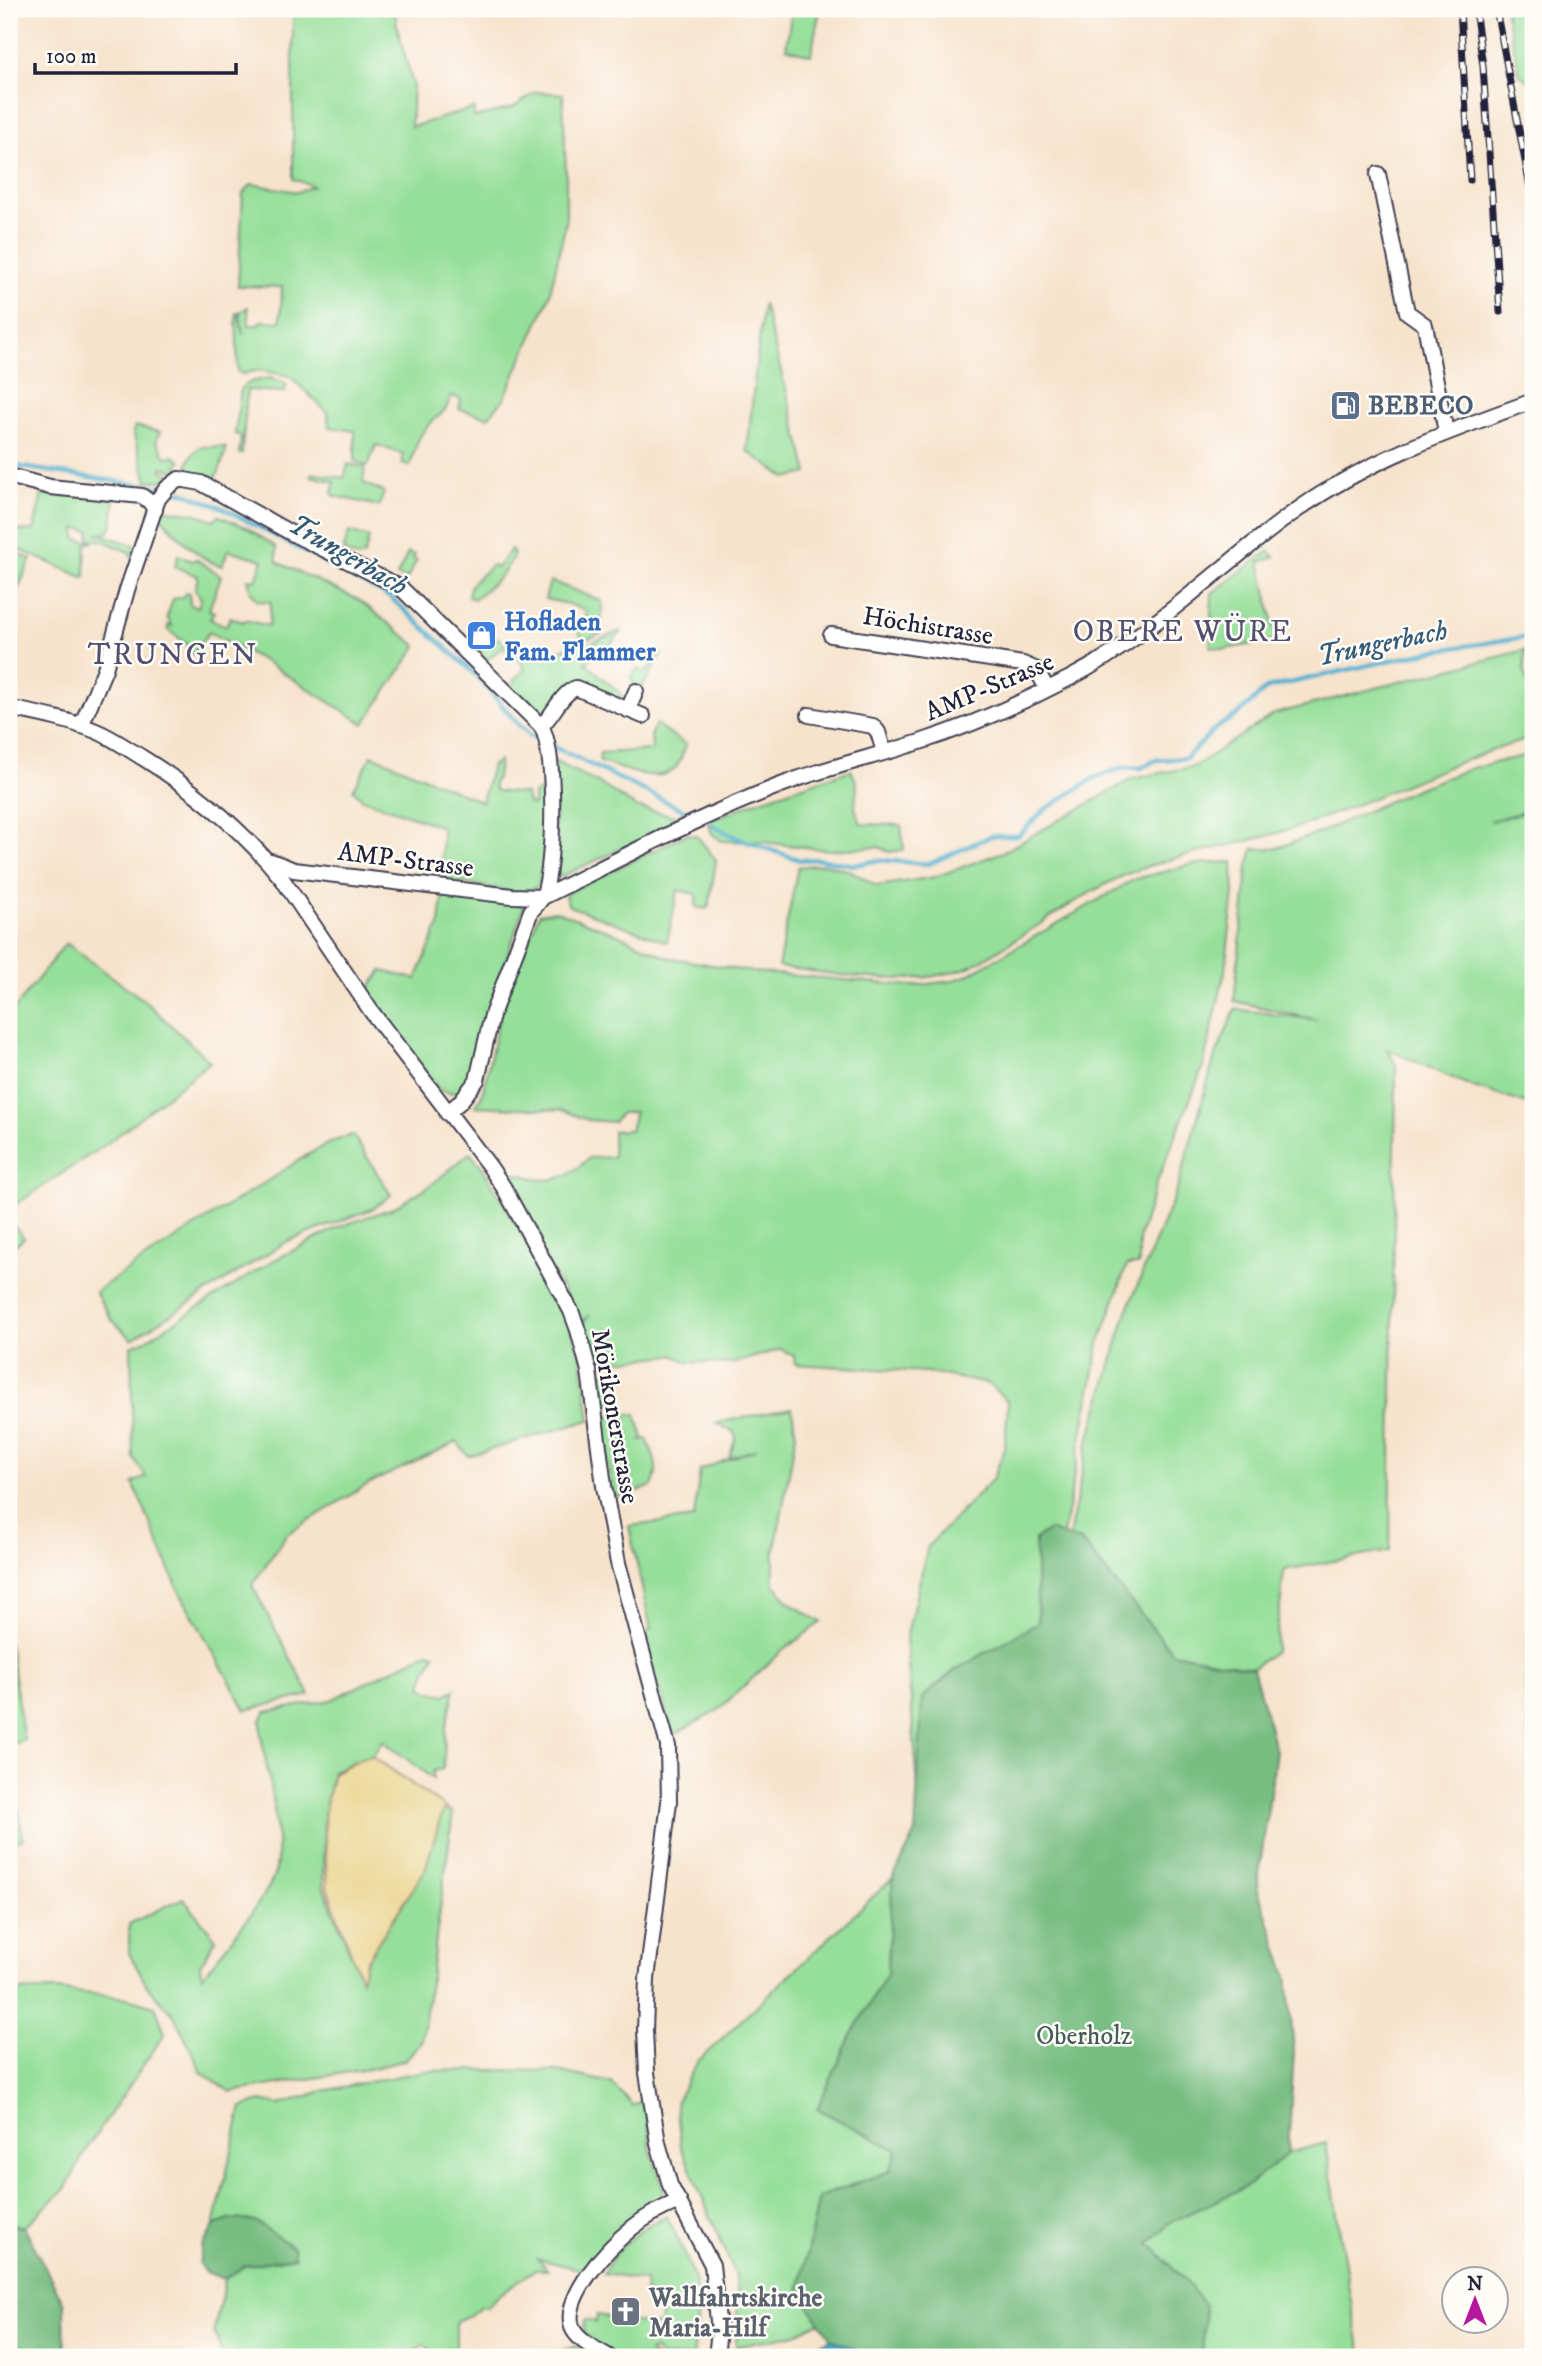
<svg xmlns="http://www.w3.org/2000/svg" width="1542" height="2366" font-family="'IM FELL DW Pica',serif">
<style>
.green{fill:#95df9a;stroke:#5c806a;stroke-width:2}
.forest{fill:#78be82;stroke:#4d705e;stroke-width:2}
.sand{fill:#eeda9e;stroke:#887e6c;stroke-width:2}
.water{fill:#52b0d0;stroke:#3a6986;stroke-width:2}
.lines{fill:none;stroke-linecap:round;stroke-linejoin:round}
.stream{stroke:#52b0d0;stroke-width:4.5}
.minor-casing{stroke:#423f51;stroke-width:18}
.minor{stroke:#fff;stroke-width:14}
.rail-casing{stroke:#22223b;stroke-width:7}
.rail{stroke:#fdfcf7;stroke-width:4.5;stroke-dasharray:13;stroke-linecap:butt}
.labels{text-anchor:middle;stroke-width:5;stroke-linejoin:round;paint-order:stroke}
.service-label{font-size:26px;font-weight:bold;fill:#4e5e75;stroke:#fdfcf7;text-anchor:start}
.shop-label{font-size:26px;font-weight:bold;fill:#366cbe;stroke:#fdfcf7;text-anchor:start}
.street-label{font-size:26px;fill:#22223b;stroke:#fdfcf7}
.park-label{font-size:26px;fill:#445b58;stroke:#fdfcf7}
.worship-label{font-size:26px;font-weight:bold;fill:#5b616d;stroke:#fdfcf7;text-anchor:start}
.water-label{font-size:28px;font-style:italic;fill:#355b77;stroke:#fdfcf7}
.quarter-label{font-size:30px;letter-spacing:2px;fill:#534f70;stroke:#fdfcf7}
</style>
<rect width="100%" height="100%" fill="#fdfcf7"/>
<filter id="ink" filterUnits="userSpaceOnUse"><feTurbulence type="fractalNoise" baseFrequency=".0143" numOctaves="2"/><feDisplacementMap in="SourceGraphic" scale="14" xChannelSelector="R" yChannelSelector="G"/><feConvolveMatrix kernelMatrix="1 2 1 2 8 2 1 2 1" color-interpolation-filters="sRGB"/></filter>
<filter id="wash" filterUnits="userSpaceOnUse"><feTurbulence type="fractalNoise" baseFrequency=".00686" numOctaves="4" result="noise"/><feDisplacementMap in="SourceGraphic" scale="28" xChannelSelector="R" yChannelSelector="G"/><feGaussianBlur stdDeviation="1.57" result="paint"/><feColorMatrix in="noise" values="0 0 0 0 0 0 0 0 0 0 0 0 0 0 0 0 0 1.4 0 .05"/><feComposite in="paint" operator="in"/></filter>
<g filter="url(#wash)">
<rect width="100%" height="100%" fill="#f7e3cc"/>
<!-- green -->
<g class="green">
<path d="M 293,9 L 395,9 L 397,26 L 413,85 L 411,127 L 474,108 L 474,118 L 514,107 L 536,92 L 563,94 L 566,176 L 566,222 L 549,298 L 504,399 L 488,417 L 459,409 L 461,399 L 451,396 C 447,414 437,415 426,428 C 417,438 414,453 410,466 L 402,464 L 403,454 L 376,445 L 368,466 L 355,461 L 355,431 L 329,427 L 328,413 L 290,376 L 258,370 L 243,374 L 238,372 L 236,313 L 238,312 L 243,335 L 240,312 L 248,307 L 249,325 L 259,325 L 260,321 L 280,322 L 282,287 L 238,286 L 243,193 L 252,184 L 298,192 L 313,186 L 293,179 Z"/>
<path d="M 792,9 L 820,9 L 811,55 L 786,48 Z"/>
<path d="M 1505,9 L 1533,9 L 1533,83 L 1520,75 Z"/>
<path d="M 763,303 L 808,473 L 786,478 L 747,451 Z"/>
<path d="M 269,378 L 286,383 L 285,392 L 247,390 L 242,454 L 239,454 L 241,436 L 235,434 L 241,388 L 251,382 Z"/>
<path d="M 135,426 L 160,432 L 156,440 L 166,457 L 173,456 L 181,461 L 178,463 L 178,467 L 181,468 L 179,473 L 163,467 L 161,470 L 172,476 L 163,481 L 147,481 L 133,432 Z"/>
<path d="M 200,447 L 225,447 L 226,450 L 219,472 L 212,480 L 189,475 C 185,463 191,455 200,447 Z"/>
<path d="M 348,464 L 365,467 L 363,483 L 384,492 L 379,506 L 334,496 L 332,492 L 335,482 L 311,476 L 312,473 L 344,478 Z"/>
<path d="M 42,494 L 115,499 L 112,525 L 108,533 L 97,533 L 137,546 L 133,556 L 130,556 L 130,552 C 114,548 105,537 89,540 L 90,531 L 76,528 L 76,539 L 94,542 L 86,544 L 85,578 L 9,545 L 9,531 L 34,530 Z"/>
<path d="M 162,509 L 196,514 L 214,520 L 219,516 L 246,527 L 276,547 L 277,562 L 359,600 L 417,646 L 364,724 L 266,662 L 209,632 L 193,654 L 187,650 L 188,645 L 168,630 L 168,625 L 172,626 L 167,617 L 173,599 L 182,597 L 187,592 L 189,593 L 190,605 L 198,607 L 201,598 L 195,590 L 198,576 L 175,567 L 178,555 L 192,561 L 196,559 L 221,576 L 209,610 L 214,612 L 210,619 L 226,626 L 230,617 L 243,622 L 245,620 L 269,626 L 271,602 L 258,601 L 251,592 L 248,579 L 256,580 L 263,560 L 228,550 L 222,566 C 201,562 175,533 161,517 Z"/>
<path d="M 349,532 L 369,538 L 364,556 L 358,558 L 343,551 Z"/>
<path d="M 511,549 L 514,554 C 507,573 490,586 474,599 L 468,597 C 470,577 480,579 492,565 L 497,568 Z"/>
<path d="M 9,550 L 31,559 L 9,609 Z"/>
<path d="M 1269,551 L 1275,557 L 1260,562 L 1277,640 L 1225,649 L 1210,647 L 1212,593 Z"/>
<path d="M 408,553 L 415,555 L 413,559 L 417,560 L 407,579 L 397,576 Z"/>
<path d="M 550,581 L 602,601 L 601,634 L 584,640 L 579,633 L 587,611 L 568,604 L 545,599 Z"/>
<path d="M 620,631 L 621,632 L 606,650 L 602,646 L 586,663 L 621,694 L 625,702 L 584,685 L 548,713 L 539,707 L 535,712 L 510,690 L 515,679 L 525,669 L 520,661 L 502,647 L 486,661 L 480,656 C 481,647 491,642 498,638 C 504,643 513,653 519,654 C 539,659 566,649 584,640 L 587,645 Z"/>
<path d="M 655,650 L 662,654 L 642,688 L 634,686 L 631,676 L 638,669 L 645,673 L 657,658 L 652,654 Z"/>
<path d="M 1525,650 L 1524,672 L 1533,694 L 1533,738 C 1454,759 1382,798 1306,824 C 1247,845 1184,851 1127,874 C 1085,892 1047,921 1008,944 C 992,954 975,966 957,971 C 900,988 835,973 778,967 L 798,867 L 824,864 L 851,871 L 877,886 L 935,877 L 1003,852 L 1132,779 L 1195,766 L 1274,714 Z"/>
<path d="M 656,724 L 686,745 C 683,752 681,760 677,766 C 663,787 619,768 599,761 L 600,753 L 652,750 L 651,733 Z"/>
<path d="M 1533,754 L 1533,809 L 1490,821 L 1533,811 L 1533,1106 L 1471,1086 L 1387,1049 L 1396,1065 L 1390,1551 L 1284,1570 L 1275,1651 L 1253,1668 L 1173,1654 L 1081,1541 L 1069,1537 L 1088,1443 L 1127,1311 L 1178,1187 L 1213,1063 L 1235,1009 L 1317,1020 L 1234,1001 L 1248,866 L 1253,849 L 1277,848 L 1321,832 L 1418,788 L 1475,767 Z"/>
<path d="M 372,755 L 482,802 L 492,765 L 499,761 L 497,779 L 494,780 L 494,788 L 497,791 L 526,794 L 528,804 L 534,805 L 534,793 L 542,791 L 547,834 L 539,885 L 525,894 L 463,883 L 442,885 L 442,827 L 362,799 L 353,790 Z"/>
<path d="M 554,761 L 602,785 L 636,807 L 679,817 L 647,837 L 560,877 L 556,874 L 555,867 Z"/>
<path d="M 851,770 L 857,783 L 855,808 L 861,824 L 901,825 L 904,850 L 889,852 L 879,847 L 829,850 L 762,842 L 722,841 L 712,834 L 708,821 L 755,802 Z"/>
<path d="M 687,834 L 697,836 L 716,860 L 709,906 L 706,909 L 696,907 L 696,894 L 678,890 L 667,942 L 569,906 L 565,897 L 569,892 Z"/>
<path d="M 1233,862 L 1234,893 L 1225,971 L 1203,1067 L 1155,1187 L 1139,1238 L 1139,1265 L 1127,1265 L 1099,1344 L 1063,1535 L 1049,1531 L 1035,1539 L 1038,1623 L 955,1670 L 923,1698 L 918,1788 L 906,1639 L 928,1546 L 993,1479 L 1005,1447 L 1008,1402 L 989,1384 L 926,1372 L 795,1364 L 794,1356 L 781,1349 L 731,1364 L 688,1362 L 673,1355 L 615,1361 L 593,1357 L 583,1322 L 590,1315 L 580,1322 L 503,1179 C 517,1168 530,1180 546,1180 C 562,1180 578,1169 589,1158 L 613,1157 L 613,1131 L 630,1130 L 635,1112 L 621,1113 L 613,1122 L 588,1120 L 562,1110 L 475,1106 L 482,1095 L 501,1009 L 539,914 L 556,911 L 620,935 L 666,957 L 753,972 L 913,986 L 951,981 L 966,976 L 1135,879 L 1194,864 Z"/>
<path d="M 443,893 L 498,897 L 524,906 L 480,1038 L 467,1090 L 451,1093 L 439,1090 L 366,993 L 382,971 L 416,979 L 440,923 Z"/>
<path d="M 66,943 L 145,1001 L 210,1062 L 109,1142 L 9,1209 L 9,1016 Z"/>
<path d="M 353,1135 L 391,1195 L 372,1209 L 286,1242 L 132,1339 L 111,1319 L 95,1292 C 148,1255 203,1221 258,1187 C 287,1169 319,1143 353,1135 Z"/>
<path d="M 470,1153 L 483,1168 L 541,1266 L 566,1315 L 581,1358 L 590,1420 L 468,1456 L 457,1442 L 370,1483 L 287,1534 L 252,1585 L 310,1695 L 246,1710 L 179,1591 L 133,1483 L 146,1477 L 133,1457 L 131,1346 L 146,1340 L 274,1260 L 339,1227 L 393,1208 L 431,1185 Z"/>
<path d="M 9,1220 L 24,1238 L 9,1250 Z"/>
<path d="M 600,1372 L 610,1372 L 617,1406 L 600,1404 L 597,1374 Z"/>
<path d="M 792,1408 L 796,1435 L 774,1555 L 774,1584 L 790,1603 L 821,1622 L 781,1652 L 717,1711 L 673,1735 L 642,1634 L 651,1630 L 629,1526 L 694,1518 L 700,1470 L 756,1449 L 729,1458 L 736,1437 L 733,1431 L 716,1423 Z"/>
<path d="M 619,1414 L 636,1414 L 643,1438 L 641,1440 L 647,1439 C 653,1457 661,1466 652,1486 L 623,1497 L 612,1495 L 602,1419 Z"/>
<path d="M 9,1643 L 24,1740 L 9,1745 Z"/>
<path d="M 428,1652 L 435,1654 L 426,1671 L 422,1687 L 432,1692 L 445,1695 L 455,1689 L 446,1727 L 443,1769 L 433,1771 L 433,1779 L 383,1741 L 372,1756 L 362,1758 L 333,1771 L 324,1813 L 323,1886 L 361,1979 L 366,1961 L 426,1867 L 443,1809 L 453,1813 L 422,2041 L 405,2060 L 374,2068 L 231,2092 L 202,2073 L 174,2015 L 147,1986 L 129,1953 L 129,1924 L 183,1898 L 216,1939 L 200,1966 L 203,1976 C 220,1953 272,1893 276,1869 C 282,1834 267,1771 261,1735 L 261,1720 L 266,1712 L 331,1700 Z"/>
<path d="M 10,1763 L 23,1839 L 9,1844 L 9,1764 Z"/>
<path d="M 893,1878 L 887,1974 L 850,2037 L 897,2150 L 890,2171 L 819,2197 L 799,2290 L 820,2322 L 796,2334 L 736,2347 L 738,2295 L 734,2272 L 681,2147 L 676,2101 L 698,2061 Z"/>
<path d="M 56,1990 L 127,1998 L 155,2006 L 165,2033 L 86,2150 L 66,2188 L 24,2227 L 9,2224 L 9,1991 Z"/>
<path d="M 488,2070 L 557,2071 L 611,2083 L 633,2106 L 645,2099 L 651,2152 L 664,2188 L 660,2202 L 595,2261 L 578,2269 L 538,2259 L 548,2270 L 534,2270 C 522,2279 493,2297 487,2307 L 481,2306 L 470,2315 L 456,2321 L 456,2353 L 453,2357 L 438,2357 L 424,2344 L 407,2357 L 369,2357 L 365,2353 L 360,2357 L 223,2357 L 214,2331 L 225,2279 L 244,2266 L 294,2257 L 231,2219 L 214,2226 L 242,2107 L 261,2101 L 279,2105 L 323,2091 L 425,2071 Z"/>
<path d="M 1326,2143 L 1349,2290 L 1362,2357 L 1202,2357 L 1205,2306 L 1149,2243 L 1169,2223 L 1247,2186 L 1288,2153 Z"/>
<path d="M 667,2216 C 676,2236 687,2256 693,2276 C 701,2303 697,2330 693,2357 L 661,2357 L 654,2349 L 649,2352 L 656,2357 L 615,2357 L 596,2345 L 583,2332 L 585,2320 L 592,2320 L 596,2323 L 597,2315 L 659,2326 L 662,2310 L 658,2309 L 660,2297 L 645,2294 L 646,2281 L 603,2274 C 615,2250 642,2225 667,2216 Z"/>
<path d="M 577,2346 L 596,2357 L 550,2357 L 556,2352 Z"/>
</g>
<!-- forest -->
<g class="forest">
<path d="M 1049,1530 L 1081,1541 L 1173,1653 L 1253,1668 L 1276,1751 L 1257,1888 L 1287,1976 L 1294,2051 L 1288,2153 L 1247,2186 L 1169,2223 L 1149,2243 L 1186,2281 L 1205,2306 L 1202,2357 L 857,2357 L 856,2350 L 831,2339 L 799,2291 L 819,2197 L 890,2171 L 897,2150 L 817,2109 L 850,2037 L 887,1974 L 893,1878 L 915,1834 L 922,1698 L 955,1670 L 1038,1623 L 1035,1539 Z"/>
<path d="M 1533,1570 L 1533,1775 L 1525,1685 Z"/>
<path d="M 231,2219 L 255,2221 L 294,2248 L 294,2257 L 244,2266 L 225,2279 L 205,2272 L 199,2265 L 202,2247 L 214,2226 Z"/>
<path d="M 9,2224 L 24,2227 L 64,2304 L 65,2357 L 9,2357 Z"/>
</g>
<!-- sand -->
<path class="sand" d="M 372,1756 L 453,1813 L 443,1810 L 425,1870 L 366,1961 L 361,1980 L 327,1887 L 324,1813 L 333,1773 L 362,1758 Z"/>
<!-- water -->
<path class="water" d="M 831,2339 L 857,2350 L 857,2357 L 776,2357 L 798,2353 Z"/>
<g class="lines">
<!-- stream -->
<g class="stream">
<path d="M 9,465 L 161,488"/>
<path d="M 170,490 L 185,493 L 223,508 L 390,597 L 476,675 L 517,723 L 531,736 L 542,741"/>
<path d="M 550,745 L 694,815"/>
<path d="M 712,825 L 739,839 L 800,860 L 818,859 L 855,865 L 879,860 L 929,864 L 991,836 L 1018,836 L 1043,811 L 1094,778 L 1124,767 L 1141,768 L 1156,760 L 1186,758 L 1216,728 L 1240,713 L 1267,688 L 1432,651 L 1533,636"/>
</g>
</g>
</g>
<g filter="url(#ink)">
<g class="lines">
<defs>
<g id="minor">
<path d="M 1378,174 L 1407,312 L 1425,325 L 1446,432"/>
<path d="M 9,476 L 50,487 L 142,496 L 150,502 L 155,510"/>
<path d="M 831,635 L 1023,664 L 1037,670 L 1047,689"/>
<path d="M 9,708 C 38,714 69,720 96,731 C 113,738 128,749 143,758 C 196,791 244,831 283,880 L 371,1011 L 490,1167 L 504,1188 L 571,1311 L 578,1330 L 589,1371 L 604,1486 L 618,1563 L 668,1746 L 669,1802 L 647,1979 L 645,2030 L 647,2073 L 658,2143 L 670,2185 L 712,2265 L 719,2330 L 716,2357"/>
<path d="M 628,710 L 636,691"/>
<path d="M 809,715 L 873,726 L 878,732 L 884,752"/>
<path d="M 81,726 L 105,669 L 127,590 L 158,499 L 167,488 L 179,479 L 201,483 L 291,533 L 400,587 L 541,726 C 557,752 554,864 544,894 C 541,900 536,906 531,911 L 492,1015 L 477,1080 L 460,1102 L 447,1113"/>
<path d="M 541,726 C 553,716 561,693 576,688 L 643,716"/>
<path d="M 271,861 L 294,870 L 512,896 L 543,897 C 626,856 709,811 797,779 C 838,765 879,755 920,742 C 972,725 1022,703 1070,678 C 1151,636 1217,568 1290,515 C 1364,461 1449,431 1533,401"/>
<path d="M 609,2357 C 597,2349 577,2341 572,2327 C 562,2296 610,2246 632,2228 C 645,2217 662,2208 679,2201"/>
</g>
</defs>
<!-- minor casing -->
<use href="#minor" class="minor-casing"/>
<!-- minor -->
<use href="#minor" class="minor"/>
<defs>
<g id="rail">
<path d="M 1460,9 L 1470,180"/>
<path d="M 1475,9 L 1483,66 L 1500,312"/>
<path d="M 1496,9 L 1533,203"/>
</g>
</defs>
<!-- rail casing -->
<use href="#rail" class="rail-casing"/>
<!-- rail -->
<use href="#rail" class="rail"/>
</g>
</g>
<!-- icons -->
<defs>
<symbol id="fuel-square" viewBox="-11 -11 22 22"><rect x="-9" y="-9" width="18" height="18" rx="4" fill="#5c6f8a" stroke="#fdfcf7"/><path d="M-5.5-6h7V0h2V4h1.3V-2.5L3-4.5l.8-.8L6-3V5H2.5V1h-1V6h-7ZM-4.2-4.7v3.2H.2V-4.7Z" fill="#fff"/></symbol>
<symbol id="shop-square" viewBox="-11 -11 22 22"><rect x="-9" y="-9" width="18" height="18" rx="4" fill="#3f7fe0" stroke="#fdfcf7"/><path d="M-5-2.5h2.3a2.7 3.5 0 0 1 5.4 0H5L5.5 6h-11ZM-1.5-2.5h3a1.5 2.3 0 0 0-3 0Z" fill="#fff"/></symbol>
<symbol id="church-square" viewBox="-11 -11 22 22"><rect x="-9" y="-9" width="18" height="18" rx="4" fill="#6b7280" stroke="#fdfcf7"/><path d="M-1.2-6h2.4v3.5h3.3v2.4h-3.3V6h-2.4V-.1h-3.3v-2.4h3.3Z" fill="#fff"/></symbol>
</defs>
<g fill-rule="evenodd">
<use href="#fuel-square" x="1328" y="388" width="35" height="35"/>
<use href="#shop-square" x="464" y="618" width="35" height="35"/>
<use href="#church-square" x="608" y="2294" width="35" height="35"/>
</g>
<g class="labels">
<!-- service labels -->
<g class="service-label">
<text x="1368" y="414">BEBECO</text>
</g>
<!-- shop labels -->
<g class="shop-label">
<text x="504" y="630">Hofladen<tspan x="504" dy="30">Fam. Flammer</tspan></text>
</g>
<!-- street labels -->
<g class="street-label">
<text transform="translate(928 625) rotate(9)" y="9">Höchistrasse</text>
<text transform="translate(989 686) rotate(-23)" y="9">AMP-Strasse</text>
<text transform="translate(406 859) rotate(7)" y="9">AMP-Strasse</text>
<text transform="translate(616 1416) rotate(80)" y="9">Mörikonerstrasse</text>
</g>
<!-- park labels -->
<g class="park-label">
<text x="1084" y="2044">Oberholz</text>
</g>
<!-- worship labels -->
<g class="worship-label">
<text x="649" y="2306">Wallfahrtskirche<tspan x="649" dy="30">Maria-Hilf</tspan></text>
</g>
<!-- water labels -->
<g class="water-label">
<text transform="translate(349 554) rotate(30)" y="10">Trungerbach</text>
<text transform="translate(1382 642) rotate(-12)" y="10">Trungerbach</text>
</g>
<!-- quarter labels -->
<g class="quarter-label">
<text x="1183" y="641">OBERE WÜRE</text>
<text x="173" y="664">TRUNGEN</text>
</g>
</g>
<!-- margin -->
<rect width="1542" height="2366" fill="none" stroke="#fdfcf7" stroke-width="35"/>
<!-- north arrow -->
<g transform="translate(1475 2300)"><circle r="33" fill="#fdfcf7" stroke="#a5a5ac" stroke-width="2"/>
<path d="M0-5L12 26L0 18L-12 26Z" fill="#b5179e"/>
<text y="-10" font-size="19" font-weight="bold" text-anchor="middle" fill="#22223b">N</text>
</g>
<!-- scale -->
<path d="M35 63v10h201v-10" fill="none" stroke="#22223b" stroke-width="3.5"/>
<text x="46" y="63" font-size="21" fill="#22223b" stroke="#fdfcf7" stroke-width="5" paint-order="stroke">100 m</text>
</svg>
